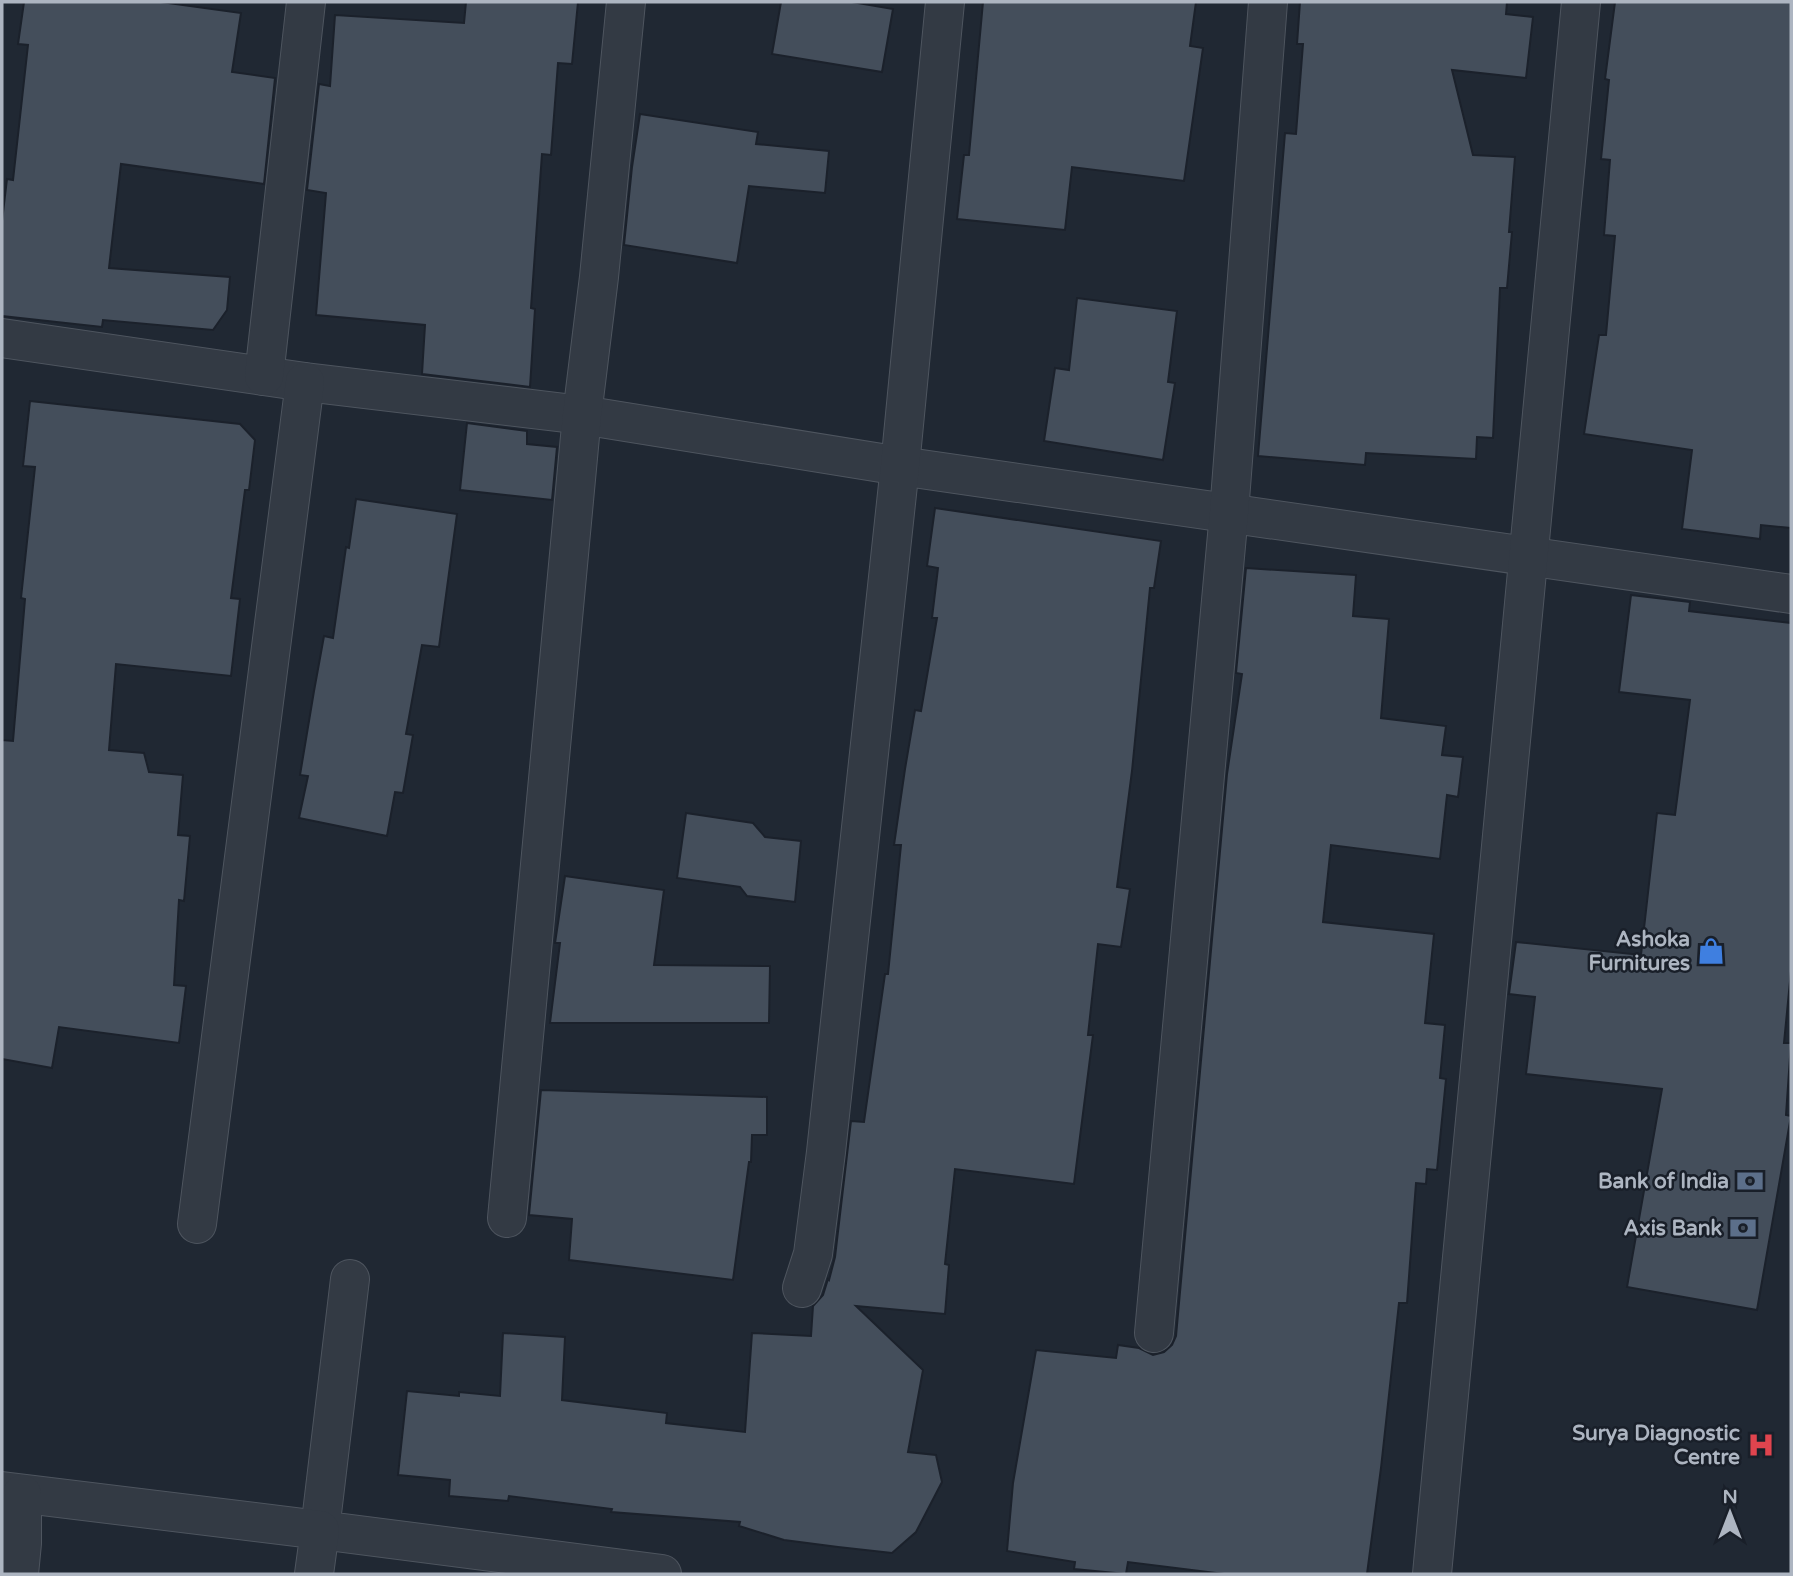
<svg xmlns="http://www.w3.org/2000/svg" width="1793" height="1576" font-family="'Varela Round',sans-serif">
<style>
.building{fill:#444e5b;stroke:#1b212b;stroke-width:2}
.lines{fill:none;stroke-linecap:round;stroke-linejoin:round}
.street-casing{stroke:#4e555f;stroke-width:40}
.street{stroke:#333a44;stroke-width:38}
.labels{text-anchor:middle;stroke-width:5;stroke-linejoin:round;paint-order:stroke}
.poi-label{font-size:21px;font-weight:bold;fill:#adb5c1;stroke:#191f29;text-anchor:end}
</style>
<rect width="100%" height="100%" fill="#202833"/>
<!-- building -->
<g class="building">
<path d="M 24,2 L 161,2 L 241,13 L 232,72 L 275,78 L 264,184 L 121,164 L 109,268 L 230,277 L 227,310 L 213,330 L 103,320 L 102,327 L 2,316 L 2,221 L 7,179 L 13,180 L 28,45 L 18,44 Z"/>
<path d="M 466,2 L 578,2 L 572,64 L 558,63 L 551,155 L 542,154 L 531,308 L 535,309 L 530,387 L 422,374 L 425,325 L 316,315 L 326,193 L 307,190 L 319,84 L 330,86 L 335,15 L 464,23 Z"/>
<path d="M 781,2 L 852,2 L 893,9 L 882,72 L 772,54 Z"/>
<path d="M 983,2 L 1196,2 L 1190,46 L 1203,48 L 1184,181 L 1072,167 L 1065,230 L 957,219 L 964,155 L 969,155 Z"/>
<path d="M 1300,2 L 1507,2 L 1506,14 L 1533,17 L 1526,78 L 1452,70 L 1473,155 L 1515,157 L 1509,232 L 1512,232 L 1507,288 L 1500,288 L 1493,438 L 1477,437 L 1476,459 L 1366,453 L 1365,465 L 1258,456 L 1285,133 L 1296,134 L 1303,44 L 1297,44 Z"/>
<path d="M 1615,2 L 1791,2 L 1791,528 L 1761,525 L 1760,539 L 1682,529 L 1692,450 L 1584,434 L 1599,335 L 1606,335 L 1615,236 L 1604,235 L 1610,160 L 1601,159 L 1609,80 L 1605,79 Z"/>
<path d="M 640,114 L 758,132 L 756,144 L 829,151 L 825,193 L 749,186 L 737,263 L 624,245 L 632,167 Z"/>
<path d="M 1077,298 L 1177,311 L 1168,382 L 1175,383 L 1163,460 L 1044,441 L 1055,368 L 1069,370 Z"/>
<path d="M 30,401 L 240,424 L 255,440 L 249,490 L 245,490 L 231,598 L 240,599 L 231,676 L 116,664 L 109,750 L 144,753 L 149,772 L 183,775 L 178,835 L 190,836 L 184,901 L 179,900 L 174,985 L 186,986 L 179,1043 L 59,1027 L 52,1068 L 2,1059 L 2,740 L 13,741 L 25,599 L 21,598 L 35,467 L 23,466 Z"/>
<path d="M 467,423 L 527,431 L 527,444 L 557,447 L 552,500 L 460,490 Z"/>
<path d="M 356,499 L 457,514 L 439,647 L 422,645 L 406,734 L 413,735 L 403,793 L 395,792 L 387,836 L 299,818 L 308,776 L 300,775 L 314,691 L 324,636 L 333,638 L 346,547 L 349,548 Z"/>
<path d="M 935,508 L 1161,541 L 1154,588 L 1150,588 L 1132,771 L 1117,887 L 1130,889 L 1121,947 L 1098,944 L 1088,1035 L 1093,1035 L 1074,1184 L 955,1169 L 945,1264 L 949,1265 L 945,1314 L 856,1306 L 923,1370 L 908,1452 L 936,1455 L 942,1482 L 916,1532 L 892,1553 L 838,1547 L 784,1540 L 739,1526 L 740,1522 L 611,1512 L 612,1509 L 509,1496 L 508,1501 L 449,1496 L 450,1480 L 398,1475 L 407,1391 L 459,1396 L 459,1392 L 500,1396 L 503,1333 L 565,1337 L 562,1400 L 667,1413 L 666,1423 L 745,1432 L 752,1333 L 811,1336 L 813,1306 L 823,1295 L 828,1279 L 829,1280 L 835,1257 L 851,1121 L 864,1122 L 885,974 L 888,974 L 901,845 L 894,845 L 905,769 L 915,710 L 921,711 L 937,618 L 932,618 L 938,568 L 927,566 Z"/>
<path d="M 1246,568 L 1356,575 L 1353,616 L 1389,619 L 1381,718 L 1446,726 L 1442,755 L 1463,757 L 1458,797 L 1447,795 L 1440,859 L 1331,845 L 1323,922 L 1434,934 L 1425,1023 L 1445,1025 L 1440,1078 L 1446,1079 L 1437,1170 L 1427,1169 L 1426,1184 L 1416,1183 L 1407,1303 L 1399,1303 L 1381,1468 L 1367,1574 L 1224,1574 L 1128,1562 L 1126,1574 L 1074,1569 L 1075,1562 L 1007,1551 L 1013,1483 L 1036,1350 L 1116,1358 L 1118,1345 L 1139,1348 L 1153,1355 L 1164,1352 L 1172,1345 L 1176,1336 L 1227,774 L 1242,674 L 1236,673 Z"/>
<path d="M 1631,595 L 1690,602 L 1689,611 L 1791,623 L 1791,971 L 1784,1043 L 1791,1043 L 1786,1115 L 1791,1116 L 1757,1310 L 1627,1287 L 1662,1089 L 1526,1074 L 1535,997 L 1509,994 L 1516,942 L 1641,955 L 1657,813 L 1675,815 L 1690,700 L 1619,692 Z"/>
<path d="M 686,813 L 753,823 L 765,837 L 801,841 L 795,902 L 747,896 L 740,887 L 677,878 Z"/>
<path d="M 565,876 L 664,890 L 654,965 L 770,966 L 769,1023 L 550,1023 L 560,943 L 555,943 Z"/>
<path d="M 541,1090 L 767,1097 L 767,1135 L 752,1135 L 751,1162 L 749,1162 L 733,1280 L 569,1260 L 572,1219 L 529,1215 Z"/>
</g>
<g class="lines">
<defs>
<g id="street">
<path d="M 2,338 L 305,382 L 582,415 L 900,466 L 1791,594"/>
<path d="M 264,376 L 306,2"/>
<path d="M 507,1218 L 582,415 L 599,277 L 626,2"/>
<path d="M 197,1224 L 305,382"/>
<path d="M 350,1279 L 320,1530 L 662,1574"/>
<path d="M 802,1288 L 813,1254 L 826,1152 L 900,466 L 945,2"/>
<path d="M 1154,1333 L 1229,513 L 1268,2"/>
<path d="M 2,1491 L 320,1530 L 314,1574"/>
<path d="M 19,1574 L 22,1543 L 22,1494"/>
<path d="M 1432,1574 L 1581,2"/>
</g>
</defs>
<!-- street casing -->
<use href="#street" class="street-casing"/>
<!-- street -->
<use href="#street" class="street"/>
</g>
<!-- icons -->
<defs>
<symbol id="shop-bare" viewBox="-9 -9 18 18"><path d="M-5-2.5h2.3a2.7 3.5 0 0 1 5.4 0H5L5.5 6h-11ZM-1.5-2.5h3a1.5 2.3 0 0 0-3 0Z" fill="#3f7fe0" stroke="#191f29" stroke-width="2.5" paint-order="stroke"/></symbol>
<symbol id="bank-bare" viewBox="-9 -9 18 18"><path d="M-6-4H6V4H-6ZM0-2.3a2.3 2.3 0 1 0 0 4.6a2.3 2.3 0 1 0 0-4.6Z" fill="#5c6f8a" stroke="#191f29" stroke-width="2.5" paint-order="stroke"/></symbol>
<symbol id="hospital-bare" viewBox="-9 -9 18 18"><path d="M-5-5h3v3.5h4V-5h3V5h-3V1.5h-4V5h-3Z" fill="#e0444e" stroke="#191f29" stroke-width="2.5" paint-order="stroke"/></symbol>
</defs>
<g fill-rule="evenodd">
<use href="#shop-bare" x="1692" y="932" width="38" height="38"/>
<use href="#bank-bare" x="1731" y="1162" width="38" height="38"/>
<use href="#bank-bare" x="1724" y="1209" width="38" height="38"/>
<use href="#hospital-bare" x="1742" y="1426" width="38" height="38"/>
</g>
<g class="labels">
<!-- poi labels -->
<g class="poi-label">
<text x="1690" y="946">Ashoka<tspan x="1690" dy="24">Furnitures</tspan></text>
<text x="1729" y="1188">Bank of India</text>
<text x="1722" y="1235">Axis Bank</text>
<text x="1740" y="1440">Surya Diagnostic<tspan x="1740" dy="24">Centre</tspan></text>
</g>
</g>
<!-- border -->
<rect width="1793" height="1576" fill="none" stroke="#adb5c1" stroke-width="7"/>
<!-- north arrow -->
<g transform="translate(1730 1513)" stroke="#191f29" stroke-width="5" paint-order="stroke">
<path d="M0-5L12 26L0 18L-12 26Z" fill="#adb5c1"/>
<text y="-10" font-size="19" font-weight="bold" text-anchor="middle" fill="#adb5c1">N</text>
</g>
</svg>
